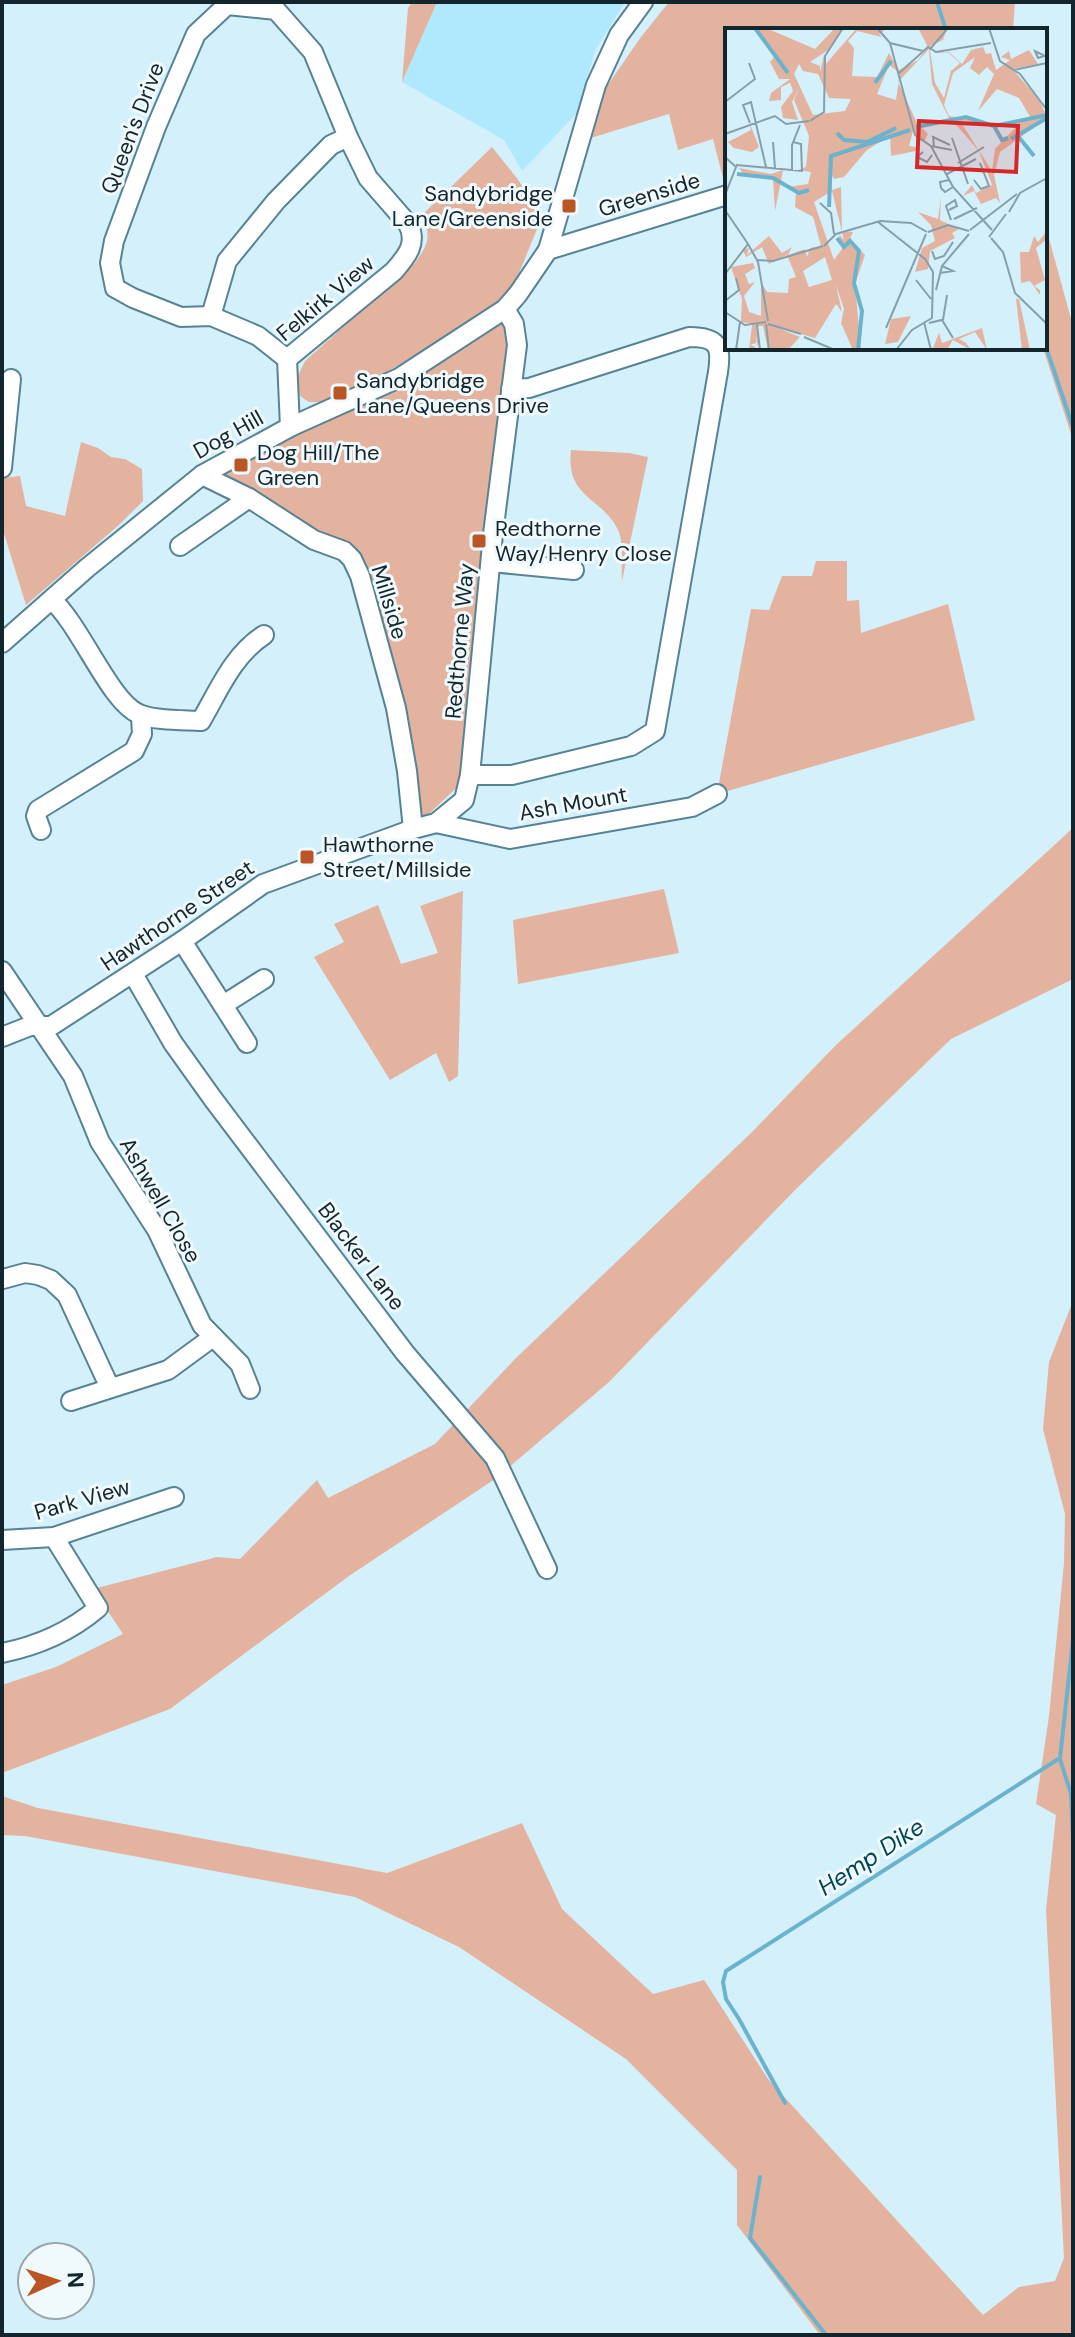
<svg xmlns="http://www.w3.org/2000/svg" width="1075" height="2337" font-family="'DM Sans',sans-serif">
<style>
.built{fill:#b0e9fe}
.green{fill:#e3b3a0}
.lines{fill:none;stroke-linecap:round;stroke-linejoin:round}
.stream{stroke:#6bb3cd;stroke-width:4}
.minor-casing{stroke:#578394;stroke-width:22}
.minor{stroke:#fff;stroke-width:18}
.poi-dot{fill:#ba5525;stroke:#f0fafd;stroke-width:3}
.labels{text-anchor:middle;stroke-width:6;stroke-linejoin:round;paint-order:stroke}
.street-label{font-size:22px;fill:#14262d;stroke:#f0fafd}
.poi-label{font-size:22px;fill:#14262d;stroke:#f0fafd;text-anchor:start}
.water-label{font-size:24px;font-style:italic;fill:#004456;stroke:#f0fafd}
.inset-river{fill:none;stroke:#6bb3cd;stroke-width:4}
.inset-road{fill:none;stroke:#879fa9;stroke-width:2}
.view{fill:#d62828;fill-opacity:0.15;stroke:#d62828;stroke-width:4}
.inset-edge{fill:none;stroke:#14262d;stroke-width:4}
</style>
<rect width="100%" height="100%" fill="#d4f0fb"/>
<!-- built -->
<path class="built" d="M 437,2 L 625,2 L 595,51 L 577,113 L 522,171 L 504,140 L 402,82 Z"/>
<!-- green -->
<g class="green">
<path d="M 412,2 L 437,2 L 402,82 L 408,8 Z"/>
<path d="M 669,2 L 1015,2 L 1013,30 L 727,30 L 727,194 L 713,139 L 678,150 L 669,114 L 584,140 L 596,102 L 641,37 Z"/>
<path d="M 492,147 L 516,177 L 539,211 L 540,222 L 515,283 L 495,303 L 453,333 L 390,370 L 323,402 L 309,402 L 300,396 L 296,380 L 305,361 L 414,264 C 428,245 432,237 422,215 Z"/>
<path d="M 1045,224 L 1073,326 L 1073,440 L 1043,348 L 1045,348 Z"/>
<path d="M 505,309 L 514,324 L 470,775 L 413,829 L 407,771 L 352,559 L 202,475 L 399,378 Z"/>
<path d="M 81,442 L 98,448 L 111,457 L 125,459 L 142,469 L 143,501 L 120,524 L 26,605 L 2,527 L 2,478 L 20,476 L 26,506 L 65,516 Z"/>
<path d="M 571,450 L 629,453 L 648,457 L 622,581 C 621,567 624,546 619,532 C 604,497 565,499 571,450 Z"/>
<path d="M 816,561 L 847,561 L 847,601 L 859,600 L 861,633 L 948,604 L 975,720 L 717,794 L 751,609 L 769,610 L 782,576 L 812,576 Z"/>
<path d="M 1073,828 L 1073,979 L 951,1039 L 796,1189 L 609,1382 L 495,1479 L 349,1576 L 170,1709 L 2,1773 L 2,1685 L 56,1667 L 123,1634 L 93,1589 L 217,1557 L 240,1559 L 317,1480 L 328,1498 L 435,1444 L 514,1360 L 753,1131 L 836,1045 Z"/>
<path d="M 664,889 L 679,953 L 518,984 L 513,920 Z"/>
<path d="M 463,891 L 458,1076 L 449,1082 L 436,1053 L 390,1080 L 314,957 L 344,942 L 334,924 L 378,905 L 401,964 L 438,953 L 420,906 Z"/>
<path d="M 1073,1301 L 1073,2335 L 820,2335 L 737,2225 L 737,2170 L 626,2059 L 459,1947 L 355,1897 L 25,1836 L 2,1835 L 2,1796 L 38,1808 L 387,1873 L 522,1823 L 562,1909 L 653,1994 L 704,1980 L 768,2079 L 983,2315 L 1019,2287 L 1055,2281 L 1064,2258 L 1046,1910 L 1056,1815 L 1036,1804 L 1049,1716 L 1064,1563 L 1065,1514 L 1043,1429 L 1049,1362 Z"/>
</g>
<g class="lines">
<!-- stream -->
<g class="stream">
<path d="M 937,2 L 946,30"/>
<path d="M 1045,344 L 1073,427"/>
<path d="M 1060,1759 L 1071,1794 L 1073,1839"/>
<path d="M 785,2103 L 739,2019 L 726,1999 L 723,1982 L 726,1971 L 1060,1758 L 1073,1640"/>
<path d="M 760,2177 L 750,2238 L 826,2335"/>
</g>
<defs>
<g id="minor">
<path d="M 548,250 L 727,195"/>
<path d="M 211,316 L 227,261 L 276,201 L 331,145 L 348,137"/>
<path d="M 287,359 L 258,336 L 211,316 L 181,317 L 133,298 L 115,288 L 110,263 L 114,241 L 156,127 L 196,34 L 227,5 L 276,10 L 313,52 L 348,137 L 368,178 L 408,224 C 418,243 407,256 394,271 L 287,359 L 290,427"/>
<path d="M 2,468 L 11,379"/>
<path d="M 202,475 L 249,498 L 314,540 L 344,551 L 352,559 L 360,576 L 396,708 L 407,771 L 413,829"/>
<path d="M 180,546 L 249,498"/>
<path d="M 491,562 L 574,570"/>
<path d="M 52,600 C 81,626 110,702 139,714 C 154,721 184,720 201,721 C 219,690 233,655 264,635"/>
<path d="M 2,643 L 87,568 L 202,475 L 290,427 L 399,378 L 505,309 L 518,294 L 548,250 L 596,85 L 619,35 L 643,2"/>
<path d="M 470,775 L 512,775 L 631,746 L 655,731 L 718,372 C 722,345 717,337 689,337 L 529,388 L 511,389"/>
<path d="M 436,823 L 510,839 L 692,807 L 717,794"/>
<path d="M 41,830 L 36,816 L 38,810 L 134,751 L 142,734 L 141,716"/>
<path d="M 182,941 L 247,1043"/>
<path d="M 2,971 L 73,1076 L 100,1142 L 157,1230 L 202,1325 L 240,1364 L 250,1389"/>
<path d="M 133,974 L 173,1043 L 213,1099 L 405,1353 L 495,1458 L 547,1569"/>
<path d="M 223,1005 L 264,979"/>
<path d="M 2,1037 L 30,1026 L 51,1026 L 182,941 L 263,884 L 413,829 L 436,823 L 464,800 L 470,775 L 493,534 L 517,345 L 514,324 L 505,309"/>
<path d="M 3,1279 L 25,1273 L 38,1275 L 51,1280 L 67,1295 L 110,1388"/>
<path d="M 71,1401 L 168,1370 L 213,1337"/>
<path d="M 2,1540 L 54,1537 L 174,1497"/>
<path d="M 2,1653 C 37,1646 71,1631 98,1608 L 54,1537"/>
</g>
</defs>
<!-- minor casing -->
<use href="#minor" class="minor-casing"/>
<!-- minor -->
<use href="#minor" class="minor"/>
</g>
<!-- markers -->
<g class="poi-dot">
<rect x="561" y="198" width="16" height="16" rx="4"/>
<rect x="332" y="385" width="16" height="16" rx="4"/>
<rect x="233" y="457" width="16" height="16" rx="4"/>
<rect x="471" y="533" width="16" height="16" rx="4"/>
<rect x="299" y="849" width="16" height="16" rx="4"/>
</g>
<g class="labels">
<!-- street labels -->
<g class="street-label">
<text transform="translate(132 128) rotate(-69)" y="8">Queen's Drive</text>
<text transform="translate(649 194) rotate(-17)" y="8">Greenside</text>
<text transform="translate(325 298) rotate(-40)" y="8">Felkirk View</text>
<text transform="translate(228 434) rotate(-29)" y="8">Dog Hill</text>
<text transform="translate(390 602) rotate(73)" y="8">Millside</text>
<text transform="translate(459 641) rotate(-85)" y="8">Redthorne Way</text>
<text transform="translate(573 803) rotate(-10)" y="8">Ash Mount</text>
<text transform="translate(177 915) rotate(-34)" y="8">Hawthorne Street</text>
<text transform="translate(161 1200) rotate(60)" y="8">Ashwell Close</text>
<text transform="translate(362 1256) rotate(53)" y="8">Blacker Lane</text>
<text transform="translate(82 1499) rotate(-16)" y="8">Park View</text>
</g>
<!-- poi labels -->
<g class="poi-label">
<text x="553" y="201" text-anchor="end">Sandybridge<tspan x="553" dy="25">Lane/Greenside</tspan></text>
<text x="356" y="388">Sandybridge<tspan x="356" dy="25">Lane/Queens Drive</tspan></text>
<text x="257" y="460">Dog Hill/The<tspan x="257" dy="25">Green</tspan></text>
<text x="495" y="536">Redthorne<tspan x="495" dy="25">Way/Henry Close</tspan></text>
<text x="323" y="852">Hawthorne<tspan x="323" dy="25">Street/Millside</tspan></text>
</g>
<!-- water labels -->
<g class="water-label">
<text transform="translate(871 1857) rotate(-33)" y="8">Hemp Dike</text>
</g>
</g>
<!-- overview -->
<g transform="translate(725 28)">
<rect width="322" height="322" fill="#d4f0fb"/>
<path d="M 29,0 L 41,0 L 90,21 L 110,0 L 118,0 L 103,22 L 85,34 L 95,38 L 95,44 L 99,27 L 100,37 L 132,0 L 222,0 L 218,12 L 205,18 L 210,25 L 224,24 L 237,36 L 246,22 L 258,19 L 261,26 L 266,25 L 271,42 L 285,32 L 276,29 L 284,23 L 286,31 L 304,22 L 313,36 L 287,41 L 314,71 L 322,90 L 275,124 L 269,147 L 275,175 L 271,170 L 256,176 L 249,163 L 238,168 L 247,157 L 251,165 L 267,157 L 254,123 L 226,91 L 196,99 L 203,106 L 199,114 L 188,103 L 184,118 L 191,119 L 196,122 L 166,128 L 165,108 L 142,122 L 119,149 L 109,151 L 105,143 L 107,162 L 116,159 L 117,203 L 128,204 L 125,211 L 140,227 L 130,256 L 136,322 L 127,320 L 116,295 L 119,281 L 111,257 L 117,284 L 111,276 L 90,310 L 48,298 L 75,309 L 63,322 L 43,322 L 38,298 L 32,298 L 34,313 L 33,317 L 32,317 L 31,307 L 31,315 L 25,317 L 31,319 L 24,322 L 27,297 L 33,296 L 16,294 L 17,271 L 6,239 L 28,235 L 30,240 L 20,246 L 24,256 L 30,254 L 19,268 L 24,284 L 36,288 L 36,254 L 42,264 L 63,265 L 64,251 L 71,249 L 62,227 L 44,236 L 37,219 L 21,229 L 18,222 L 24,220 L 22,227 L 44,208 L 57,225 L 67,219 L 63,227 L 80,221 L 82,229 L 85,220 L 96,218 L 88,189 L 70,179 L 71,164 L 63,159 L 83,156 L 86,144 L 73,142 L 81,139 L 84,108 L 69,72 L 74,60 L 67,74 L 73,92 L 58,90 L 56,79 L 68,63 L 65,55 L 56,59 L 56,72 L 44,73 L 46,65 L 65,51 L 54,51 L 45,34 L 49,29 ZM 161,1 L 194,2 L 203,19 L 193,32 L 174,42 L 164,25 L 152,49 L 127,48 L 129,20 L 123,13 L 132,3 L 157,9 L 154,6 ZM 204,21 L 207,56 L 224,90 L 198,96 L 192,95 L 173,54 ZM 205,22 L 224,25 L 235,35 L 226,43 L 219,70 L 210,55 ZM 250,29 L 245,40 L 254,47 L 262,39 L 269,46 L 253,83 L 272,61 L 294,70 L 307,92 L 271,96 L 224,88 L 219,77 L 228,45 ZM 74,36 L 78,43 L 93,46 L 104,70 L 126,71 L 120,83 L 88,87 L 69,46 ZM 164,37 L 175,45 L 171,72 L 152,66 ZM 235,93 L 291,99 L 270,121 L 267,143 ZM 107,163 L 119,212 L 114,206 L 117,221 L 109,232 L 89,174 ZM 100,229 L 107,252 L 84,259 L 78,243 ZM 25,96 L 34,119 L 27,124 L 9,120 L 3,114 L 26,102 ZM 14,140 L 46,146 L 58,142 L 50,183 L 48,151 L 20,148 ZM 216,169 L 215,192 L 234,201 L 227,205 L 230,210 L 205,223 L 203,241 L 190,244 L 197,220 L 210,213 L 206,197 L 193,184 L 213,191 ZM 322,203 L 322,211 L 311,220 L 320,252 L 309,258 L 315,262 L 315,267 L 305,253 L 296,255 L 295,224 L 304,224 L 309,208 L 313,214 ZM 291,271 L 294,271 L 305,322 L 297,322 ZM 186,288 L 173,314 L 160,316 L 166,291 ZM 257,300 L 262,322 L 250,304 L 234,311 L 241,315 L 246,322 L 228,312 L 222,322 L 207,322 L 214,305 L 217,315 Z" fill="#e3b3a0" fill-rule="evenodd"/>
<path class="inset-river" d="M 30,0 L 63,45M 150,55 L 166,33M 269,98 L 322,87M 191,99 L 241,89 L 269,98 L 277,112 L 283,110M 112,105 L 119,112 L 142,114 L 171,100M 293,108 L 309,128M 286,111 L 322,90M 12,146 L 48,150 L 74,165 L 84,162M 104,179 L 106,128 L 185,102M 112,210 L 119,219 L 125,213 L 134,223 L 129,255 L 137,283 L 133,322"/>
<path class="inset-road" d="M 152,0 L 165,15 L 198,23M 264,0 L 275,33 L 295,46 L 322,82M 165,15 L 190,107 L 206,118 L 227,122M 206,20 L 223,0M 319,28 L 313,30 L 310,23 L 322,29M 289,42 L 322,35M 173,46 L 203,19 L 211,24 L 266,15M 0,74 L 30,51 L 24,35M 85,93 L 99,84 L 100,28 L 118,0M 25,95 L 18,77 L 26,74 L 41,139M 0,106 L 50,88 L 61,96 L 84,93M 227,110 L 243,156M 48,114 L 50,140M 206,118 L 228,159 L 267,202M 209,118 L 208,109 L 225,117M 198,124 L 192,129 L 202,134 L 207,127M 0,129 L 11,139 L 0,167M 233,135 L 259,119M 11,137 L 77,143 L 76,116 L 68,114M 67,142 L 67,117 L 75,97M 222,146 L 251,131M 224,152 L 215,154 L 216,160 L 220,164 L 228,159M 249,152 L 256,161 L 264,158 L 255,135M 95,175 L 106,185 L 109,206M 0,182 L 23,216 L 0,246M 224,182 L 232,178 L 230,172 L 221,178 L 226,192M 284,184 L 295,165 L 322,150M 229,191 L 252,180M 153,194 L 200,231 L 208,244 L 207,290 L 187,302 L 171,322M 245,202 L 292,166M 203,204 L 223,197 L 244,203M 264,209 L 281,186M 266,210 L 278,224 L 290,265 L 322,296M 23,216 L 33,234 L 43,293M 99,218 L 111,206 L 155,193 L 186,195 L 202,204M 207,223 L 210,231 L 219,228 L 228,214M 32,232 L 48,233 L 98,218M 215,245 L 228,243 L 217,238M 191,252 L 206,271M 211,262 L 217,238 L 244,206M 0,273 L 14,262 L 11,250M 0,284 L 20,297 L 41,294M 218,292 L 222,267M 199,294 L 206,322M 204,295 L 217,292 L 228,310M 32,296 L 35,322M 41,296 L 44,322M 43,296 L 76,306M 161,300 L 201,206M 79,309 L 110,322M 11,322 L 15,294"/>
<path class="view" d="M 194,93 L 293,98 L 291,144 L 192,139 Z"/>
<rect width="322" height="322" class="inset-edge"/>
</g>
<!-- border -->
<rect width="1075" height="2337" fill="none" stroke="#14262d" stroke-width="8"/>
<!-- north arrow -->
<g transform="translate(56 2281) rotate(87)"><circle r="38" fill="#f0fafd" stroke="#98a5aa" stroke-width="2"/>
<path d="M0-6L14 30L0 20L-14 30Z" fill="#ba5525"/>
<text y="-12" font-size="22" font-weight="bold" text-anchor="middle" fill="#14262d">N</text>
</g>
</svg>
